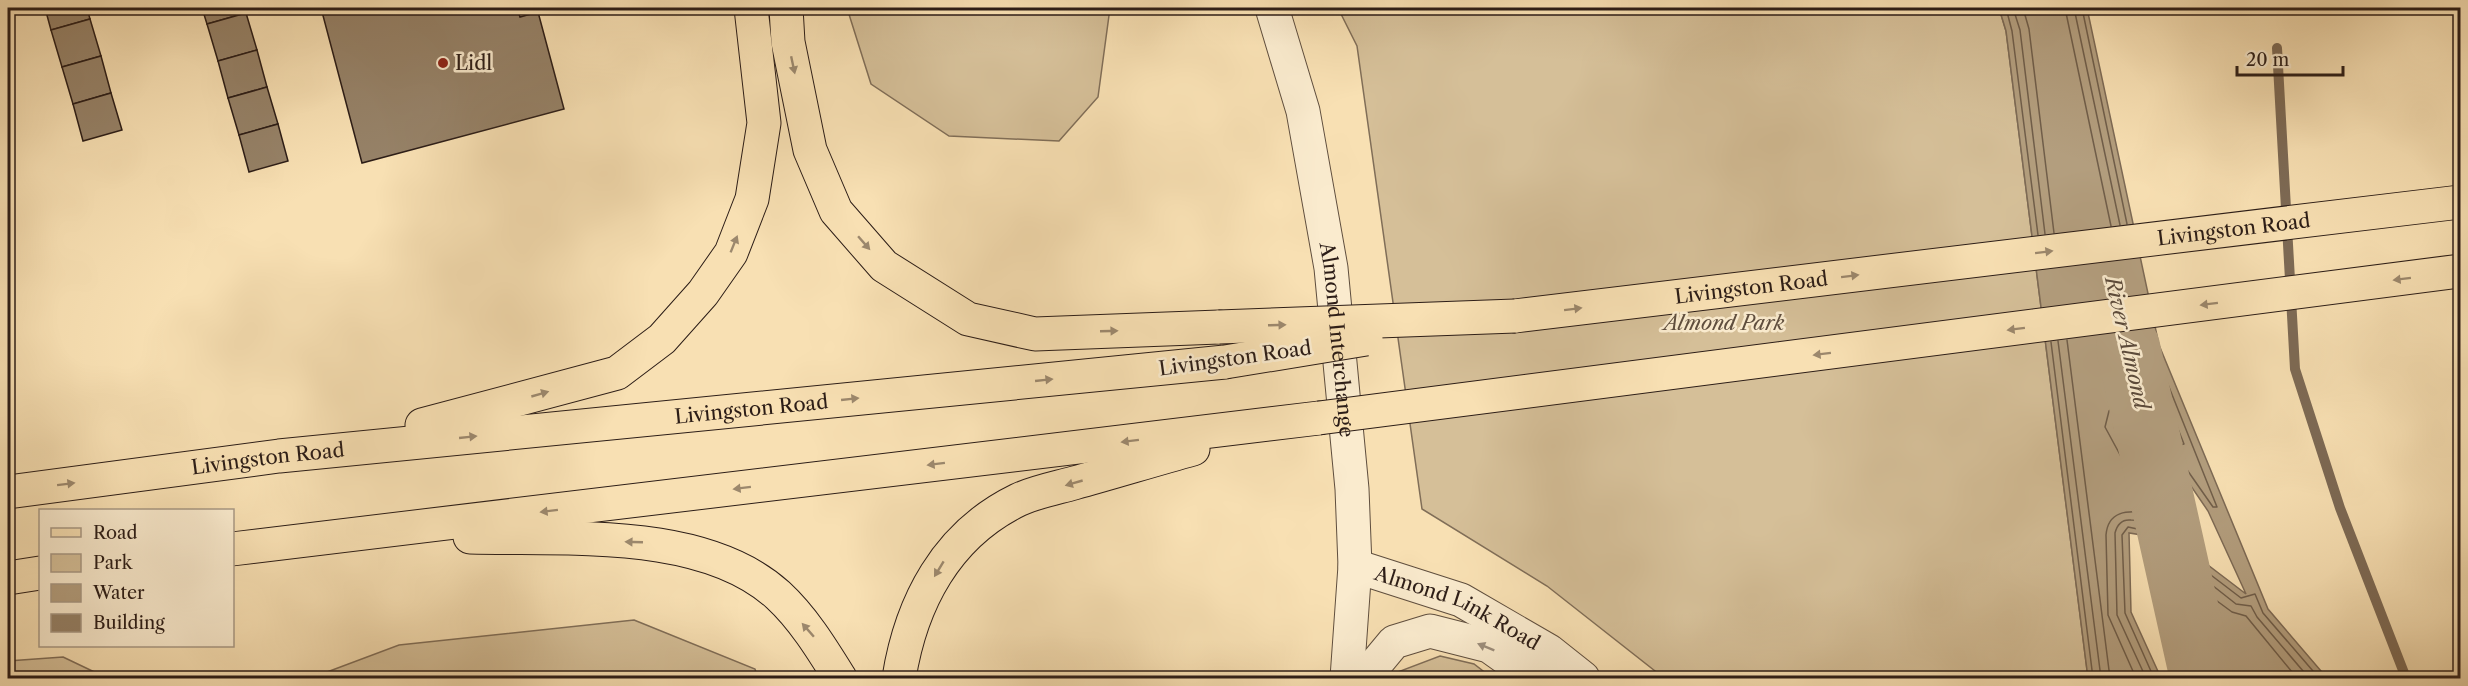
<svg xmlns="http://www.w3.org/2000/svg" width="2468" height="686" font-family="'Libre Caslon Text',serif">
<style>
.green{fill:#d5bf98;stroke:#806e58;stroke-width:1.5}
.water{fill:#b39e7e;stroke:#7d6a55;stroke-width:1.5;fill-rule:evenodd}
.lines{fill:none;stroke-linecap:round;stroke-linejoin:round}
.shore{stroke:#705e4a;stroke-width:1.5}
.stream{stroke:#7d6a55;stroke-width:10}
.river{stroke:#b39e7e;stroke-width:64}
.building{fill:#968268;stroke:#2c1d17;stroke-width:1.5}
.tertiary-casing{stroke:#5f4e3e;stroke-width:35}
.primary-casing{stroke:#2c1d17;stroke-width:35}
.tertiary{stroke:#faebce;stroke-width:33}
.primary{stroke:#f8e0b3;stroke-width:33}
.primary-bridge-casing{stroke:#2c1d17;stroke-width:35;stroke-linecap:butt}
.primary-bridge{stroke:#f8e0b3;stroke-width:33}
.oneway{fill:#9c886d}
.oneway2{fill:#9d8e7c}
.poi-dot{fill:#8f2418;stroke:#faebce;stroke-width:2}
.labels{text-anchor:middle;stroke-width:5;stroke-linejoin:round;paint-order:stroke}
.poi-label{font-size:20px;fill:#2c1d17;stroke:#faebce;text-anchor:start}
.street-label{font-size:20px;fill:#2c1d17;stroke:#faebce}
.park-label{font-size:20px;font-style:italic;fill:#5f4e3e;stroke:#faebce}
.water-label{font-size:21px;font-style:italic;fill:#5b4a3b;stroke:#faebce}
</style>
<rect width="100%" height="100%" fill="#f8e0b3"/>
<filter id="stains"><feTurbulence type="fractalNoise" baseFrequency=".00333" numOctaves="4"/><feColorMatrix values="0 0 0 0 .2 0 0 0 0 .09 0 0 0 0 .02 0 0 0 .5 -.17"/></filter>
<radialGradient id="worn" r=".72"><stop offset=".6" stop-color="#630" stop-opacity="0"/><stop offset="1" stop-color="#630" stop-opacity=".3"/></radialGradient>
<!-- green -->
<g class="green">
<path d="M 847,8 L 1110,8 L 1098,97 L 1059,141 L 949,136 L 871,84 Z"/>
<path d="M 1338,8 L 1999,8 L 2006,31 L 2088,678 L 1664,678 L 1547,586 L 1422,509 L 1357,46 Z"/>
<path d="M 634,620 L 755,669 L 758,678 L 311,678 L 399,645 Z"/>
<path d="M 1440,656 L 1474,664 L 1492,678 L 1392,678 L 1395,673 Z"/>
<path d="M 63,657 L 107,678 L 8,678 L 8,661 Z"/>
</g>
<!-- water -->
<path class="water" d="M 1999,8 L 2087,8 L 2159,345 L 2268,609 L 2327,678 L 2182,678 L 2183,665 L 2168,582 L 2148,536 L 2129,533 L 2131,612 L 2161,678 L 2088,678 L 2006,31 ZM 2126,420 L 2165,448 L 2208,511 L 2246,594 L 2208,565 Z"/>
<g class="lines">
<!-- shore -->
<g class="shore">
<path d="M 2006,8 L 2012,31 L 2038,235"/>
<path d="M 2013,8 L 2020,30 L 2045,234"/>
<path d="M 2023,8 L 2029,29 L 2054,233"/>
<path d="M 2065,8 L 2111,226"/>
<path d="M 2074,8 L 2120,225"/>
<path d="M 2082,8 L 2127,224"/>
<path d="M 2149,329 L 2153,347 L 2217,507 L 2213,507 L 2169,444 L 2132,417 L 2124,418 L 2122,427 L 2203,569 L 2241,598 L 2255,594 L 2263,613 L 2319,678"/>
<path d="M 2142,330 L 2146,349 L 2184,444 L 2180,445 L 2173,437 L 2132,409 C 2119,408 2112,417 2115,430 L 2198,574 L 2236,604 L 2251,606 L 2257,617 L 2309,678"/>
<path d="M 2133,331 L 2138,352 L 2162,413 L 2158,415 C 2142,403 2125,391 2109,411 L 2105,427 L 2150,510 L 2147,513 C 2127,510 2108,511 2106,535 L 2108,615 L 2136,678"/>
<path d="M 2067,340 L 2110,678"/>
<path d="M 2058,341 L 2101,678"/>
<path d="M 2051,342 L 2093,678"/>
<path d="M 2146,678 L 2117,615 L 2115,533 C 2117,525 2122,519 2131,520 C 2139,520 2152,520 2158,527 C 2177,548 2198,649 2196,678"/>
<path d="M 2154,678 L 2125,613 L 2122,535 L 2128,527 L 2152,532 C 2172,568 2192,637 2188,678"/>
<path d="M 2205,678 L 2206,662 L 2192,588 L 2194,584 L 2232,612 L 2246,616 L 2297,678"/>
</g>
<!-- stream -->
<path class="stream" d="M 2277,48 L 2295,369 L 2340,508 L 2406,678"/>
<!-- river -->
<path class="river" d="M 2128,347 L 2202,678"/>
</g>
<!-- building -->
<g class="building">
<path d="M 45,8 L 87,8 L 90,19 L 51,30 Z"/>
<path d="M 202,8 L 244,8 L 246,13 L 207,24 Z"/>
<path d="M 321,8 L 517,8 L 520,17 L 538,12 L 564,109 L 362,163 Z"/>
<path d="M 246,13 L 257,50 L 218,61 L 207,24 Z"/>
<path d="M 90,19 L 101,56 L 62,67 L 51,30 Z"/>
<path d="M 257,50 L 267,87 L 228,98 L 218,61 Z"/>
<path d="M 101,56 L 111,93 L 73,104 L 62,67 Z"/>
<path d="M 267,87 L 278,124 L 239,135 L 228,98 Z"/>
<path d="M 111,93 L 122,130 L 83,141 L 73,104 Z"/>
<path d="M 278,124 L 288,161 L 249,172 L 239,135 Z"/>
</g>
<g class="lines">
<defs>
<g id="tertiary">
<path id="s1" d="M 1272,8 L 1303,111 L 1331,268 L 1352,489 L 1355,566 L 1347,678"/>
<path id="s2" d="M 1355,566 L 1461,600 L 1549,651 L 1583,678"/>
<path d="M 1364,678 L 1394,642 L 1430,631 L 1489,646 L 1534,678"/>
</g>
<g id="primary">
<path d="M 786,8 L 788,42 L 810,150 L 836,211 L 884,266 L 968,319 L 1035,334 L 1219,327"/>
<path id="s3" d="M 1515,316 L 2460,202"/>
<path d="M 422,425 L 617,373 L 662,339 L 703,293 L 731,253 L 752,199 L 764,123 L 751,8"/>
<path id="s4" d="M 8,492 L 279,456 L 1225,362"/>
<path d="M 470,537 C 565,540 703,527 778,595 C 803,618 822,649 840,678"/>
<path d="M 232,549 L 1319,418"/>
<path d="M 8,578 L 40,573"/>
<path d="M 899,678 C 911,603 946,535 1018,500 C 1035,492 1056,488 1074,483 C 1114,472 1153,460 1193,449"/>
</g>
</defs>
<!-- tertiary casing -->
<use href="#tertiary" class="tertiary-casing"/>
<!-- primary casing -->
<use href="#primary" class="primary-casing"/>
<!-- tertiary -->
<use href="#tertiary" class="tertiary"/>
<!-- primary -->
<use href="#primary" class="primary"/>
<defs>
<g id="primary-bridge">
<path d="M 1219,327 L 1515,316"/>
<path d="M 1225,362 L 1366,339"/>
<path d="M 1319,418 L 2460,271"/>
</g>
</defs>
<!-- primary-bridge casing -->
<use href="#primary-bridge" class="primary-bridge-casing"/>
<!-- primary-bridge -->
<use href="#primary-bridge" class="primary-bridge"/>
</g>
<!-- one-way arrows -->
<defs><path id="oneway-solid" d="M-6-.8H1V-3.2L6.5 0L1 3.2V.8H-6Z" transform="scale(1.5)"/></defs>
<g class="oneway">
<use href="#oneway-solid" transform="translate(793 65) rotate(78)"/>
<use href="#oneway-solid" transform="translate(864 243) rotate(49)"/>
<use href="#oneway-solid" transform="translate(734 244) rotate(-68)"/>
<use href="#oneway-solid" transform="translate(2044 252) rotate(-7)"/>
<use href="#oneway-solid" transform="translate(1850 276) rotate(-7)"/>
<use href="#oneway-solid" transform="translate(2402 279) rotate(173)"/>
<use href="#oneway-solid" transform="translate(2209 304) rotate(173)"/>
<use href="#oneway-solid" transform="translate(1573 309) rotate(-7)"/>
<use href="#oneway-solid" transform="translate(1277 325) rotate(-2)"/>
<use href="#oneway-solid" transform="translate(2016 329) rotate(173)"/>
<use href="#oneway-solid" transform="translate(1109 331) rotate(-2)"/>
<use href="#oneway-solid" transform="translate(1822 354) rotate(173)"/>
<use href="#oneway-solid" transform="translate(1044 380) rotate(-6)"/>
<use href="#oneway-solid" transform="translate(540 394) rotate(-16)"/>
<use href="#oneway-solid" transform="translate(850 399) rotate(-6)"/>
<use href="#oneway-solid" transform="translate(468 437) rotate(-6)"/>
<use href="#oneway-solid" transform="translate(1130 441) rotate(173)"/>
<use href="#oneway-solid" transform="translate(936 464) rotate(173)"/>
<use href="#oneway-solid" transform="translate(1074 483) rotate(164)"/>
<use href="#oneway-solid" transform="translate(66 484) rotate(-7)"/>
<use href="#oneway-solid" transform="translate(742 488) rotate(173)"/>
<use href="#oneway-solid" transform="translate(549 511) rotate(173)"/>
<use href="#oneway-solid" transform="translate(634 542) rotate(-178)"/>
<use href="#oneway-solid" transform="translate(939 569) rotate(121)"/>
<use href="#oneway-solid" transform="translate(808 630) rotate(-131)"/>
</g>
<use class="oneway2" href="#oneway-solid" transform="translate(1486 647) rotate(-158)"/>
<!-- markers -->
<circle class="poi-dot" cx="443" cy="63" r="6"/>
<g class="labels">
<!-- poi labels -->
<g class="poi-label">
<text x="455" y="70">Lidl</text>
</g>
<!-- street labels -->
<g class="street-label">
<text dy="7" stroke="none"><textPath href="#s3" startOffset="724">Livingston Road</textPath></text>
<text dy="7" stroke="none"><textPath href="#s3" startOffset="238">Livingston Road</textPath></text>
<text dy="7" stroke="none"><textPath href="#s1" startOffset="339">Almond Interchange</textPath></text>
<text transform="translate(1235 358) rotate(-8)" y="7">Livingston Road</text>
<text dy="7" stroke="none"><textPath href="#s4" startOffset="748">Livingston Road</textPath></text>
<text dy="7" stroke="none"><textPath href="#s4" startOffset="262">Livingston Road</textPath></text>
<text dy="7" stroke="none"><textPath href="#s2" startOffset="111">Almond Link Road</textPath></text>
</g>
<!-- park labels -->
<g class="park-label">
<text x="1724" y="330">Almond Park</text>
</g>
<!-- water labels -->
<g class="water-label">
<text transform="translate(2127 343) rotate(77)" y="7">River Almond</text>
</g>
</g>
<!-- margin -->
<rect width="2468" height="686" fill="none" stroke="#f8e0b3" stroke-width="30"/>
<rect x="9" y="9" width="2450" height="668" fill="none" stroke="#2c1d17" stroke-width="3"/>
<rect x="15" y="15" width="2438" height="656" fill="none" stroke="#2c1d17" stroke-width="1.5"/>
<!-- legend -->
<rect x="39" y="509" width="195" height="138" fill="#faebce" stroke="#a89985" stroke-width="1.5"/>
<rect x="51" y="528" width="30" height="9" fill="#f8e0b3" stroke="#a89985" stroke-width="1.5"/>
<text x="93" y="539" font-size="18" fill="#2c1d17">Road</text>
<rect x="51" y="554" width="30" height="18" fill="#d5bf98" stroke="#a89985" stroke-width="1.5"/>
<text x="93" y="569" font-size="18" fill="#2c1d17">Park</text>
<rect x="51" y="584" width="30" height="18" fill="#b39e7e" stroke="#a89985" stroke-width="1.5"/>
<text x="93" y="599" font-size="18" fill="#2c1d17">Water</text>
<rect x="51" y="614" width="30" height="18" fill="#968268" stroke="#a89985" stroke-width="1.5"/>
<text x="93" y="629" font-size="18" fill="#2c1d17">Building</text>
<!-- scale -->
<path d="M2237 66v9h106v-9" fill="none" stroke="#2c1d17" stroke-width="3"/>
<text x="2246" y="66" font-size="18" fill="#2c1d17" stroke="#faebce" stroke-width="4.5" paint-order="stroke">20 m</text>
<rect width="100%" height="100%" filter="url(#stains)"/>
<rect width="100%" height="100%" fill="url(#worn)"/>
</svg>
